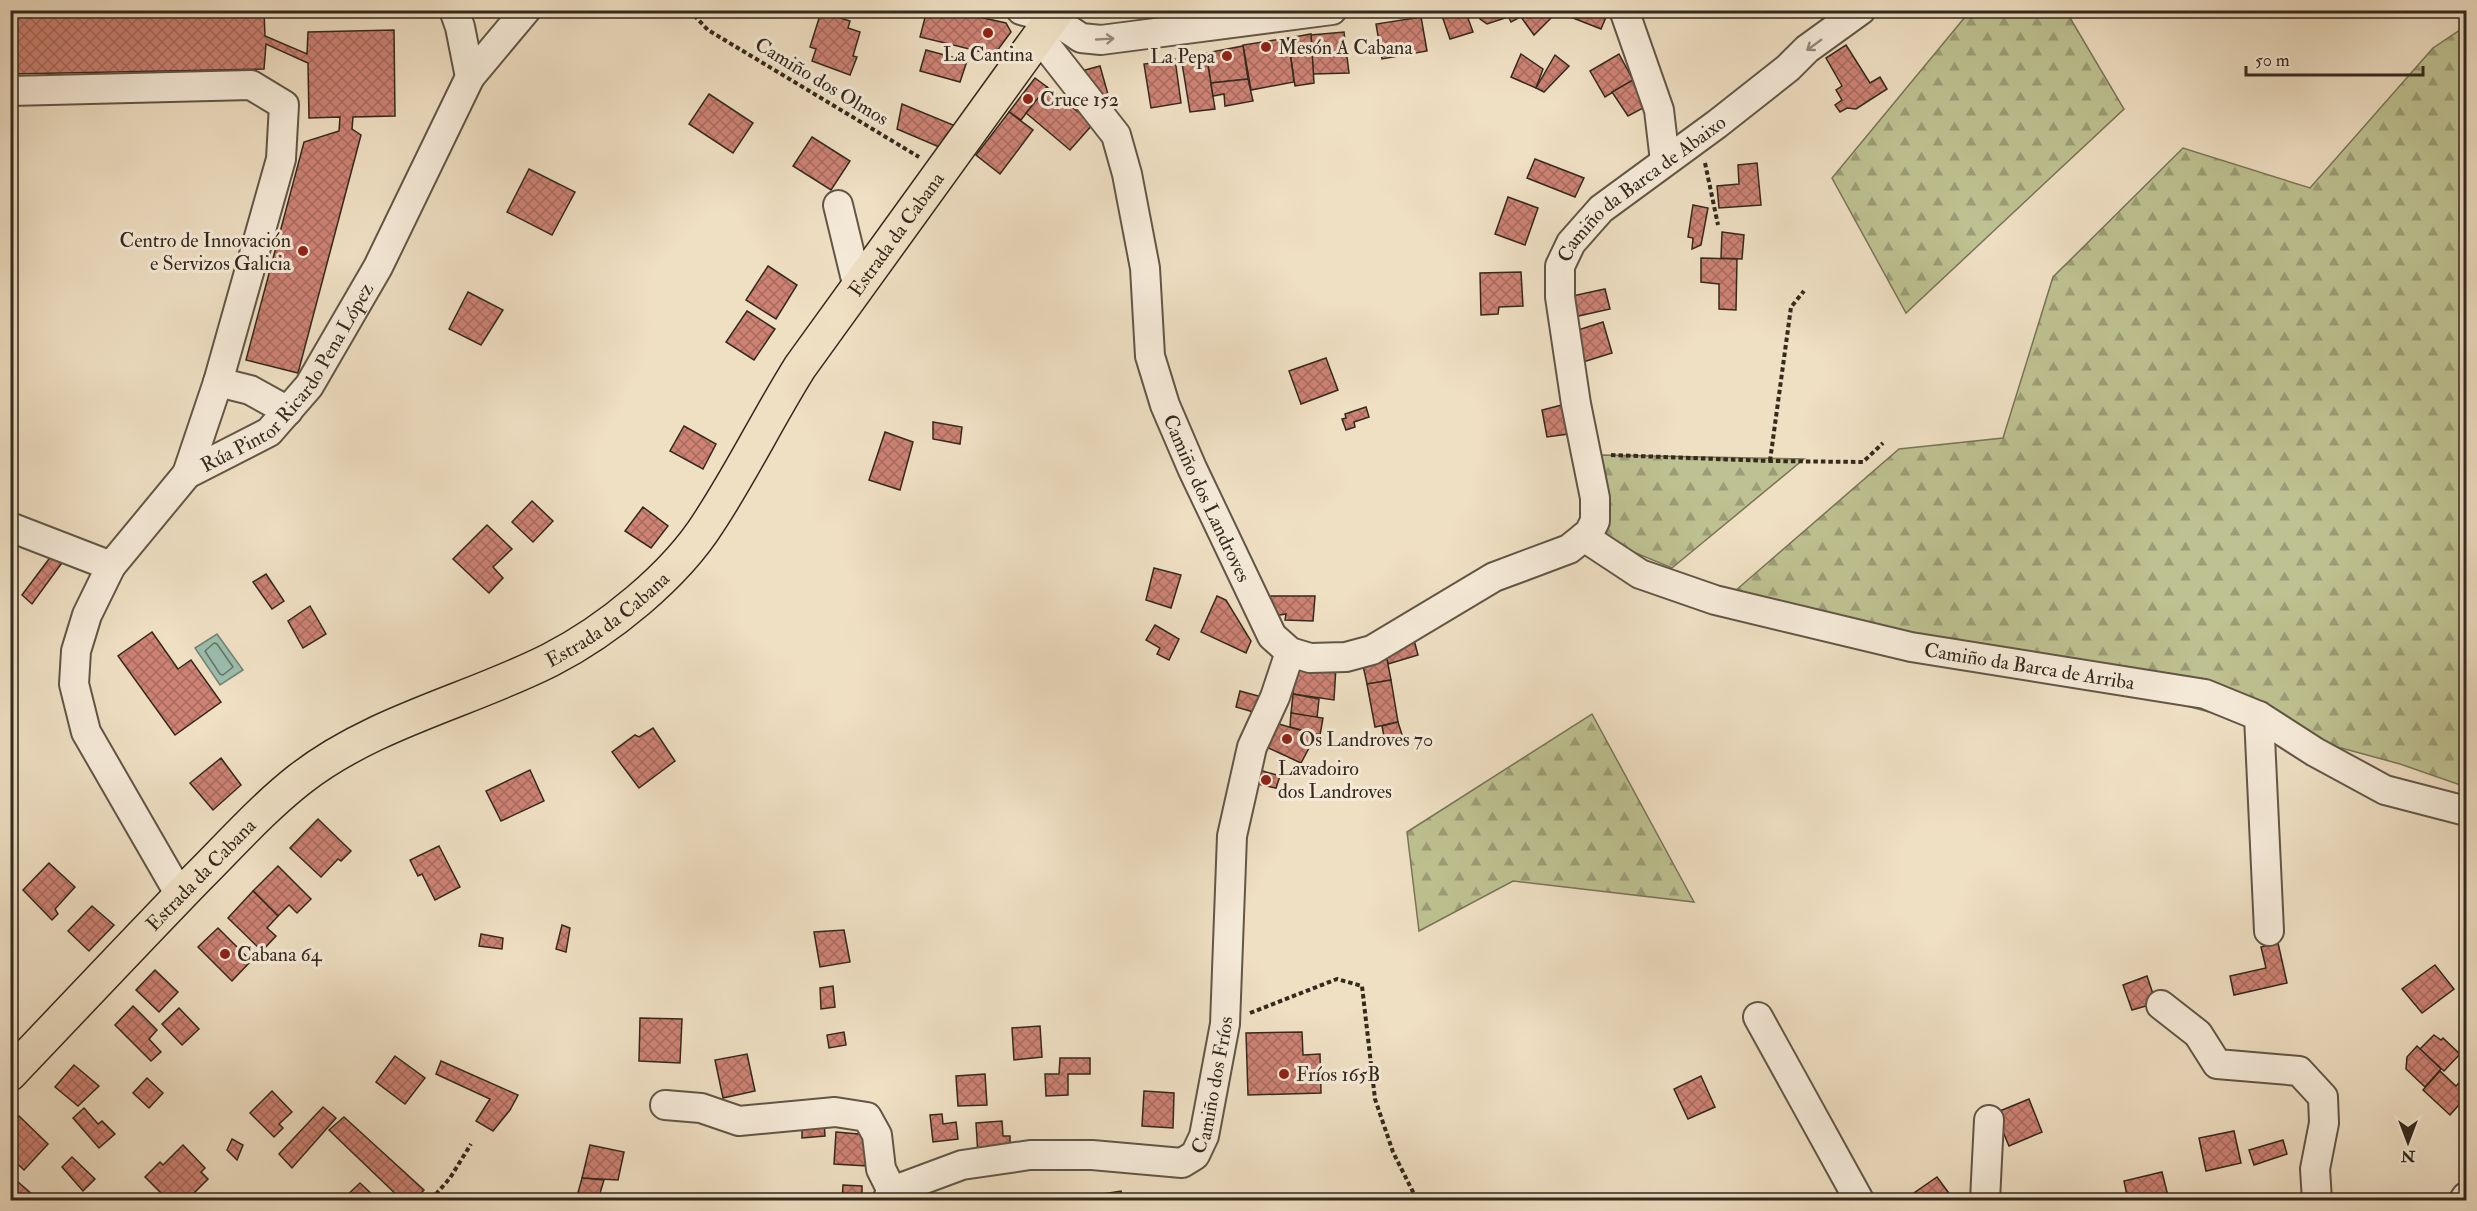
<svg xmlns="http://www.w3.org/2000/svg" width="2477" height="1211" font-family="'IM FELL Double Pica',serif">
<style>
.forest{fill:url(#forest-firs);stroke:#787557;stroke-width:1.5}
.water{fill:#9bbdad;stroke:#718273;stroke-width:1.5}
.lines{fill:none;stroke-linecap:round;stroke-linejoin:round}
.shore{stroke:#677365;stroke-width:1.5}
.building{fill:url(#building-cross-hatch);stroke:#33291d;stroke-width:1.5}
.minor-casing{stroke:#625646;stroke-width:32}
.major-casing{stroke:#33291d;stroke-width:36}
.path{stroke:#33291d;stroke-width:4;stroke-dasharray:4.5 3;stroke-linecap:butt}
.minor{stroke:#f5ead8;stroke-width:28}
.major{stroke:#efdfc3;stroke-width:33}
.oneway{stroke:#948a7a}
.poi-dot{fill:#8f2418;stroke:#f5ead8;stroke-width:2}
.labels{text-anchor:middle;stroke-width:6;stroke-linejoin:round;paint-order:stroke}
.poi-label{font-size:20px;fill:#33291d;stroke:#f5ead8;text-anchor:start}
.street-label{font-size:20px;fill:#33291d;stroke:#f5ead8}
</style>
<defs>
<pattern id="forest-firs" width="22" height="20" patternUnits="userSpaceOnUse" patternTransform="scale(1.5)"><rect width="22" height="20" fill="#bec191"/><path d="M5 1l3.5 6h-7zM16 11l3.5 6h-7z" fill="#9b9d76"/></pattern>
<pattern id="building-cross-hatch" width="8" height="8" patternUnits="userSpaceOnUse" patternTransform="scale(1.5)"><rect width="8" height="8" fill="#cd8274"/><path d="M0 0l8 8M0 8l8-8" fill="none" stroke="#a76a5f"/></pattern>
</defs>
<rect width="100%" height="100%" fill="#efdfc3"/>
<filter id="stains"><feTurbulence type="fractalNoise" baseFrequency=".00333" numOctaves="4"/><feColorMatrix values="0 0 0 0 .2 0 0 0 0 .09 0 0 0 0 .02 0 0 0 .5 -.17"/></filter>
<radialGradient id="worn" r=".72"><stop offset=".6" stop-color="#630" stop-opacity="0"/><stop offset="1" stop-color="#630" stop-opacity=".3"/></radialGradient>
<!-- forest -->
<g class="forest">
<path d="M 1970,11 L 2066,11 L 2124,109 L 1906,313 L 1832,178 Z"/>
<path d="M 2466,26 L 2466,787 L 2400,764 L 2058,671 L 1735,591 L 1899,449 L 2003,438 L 2053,277 L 2183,148 L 2310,188 L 2433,48 Z"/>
<path d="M 1599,455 L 1804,459 L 1672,568 L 1602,539 Z"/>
<path d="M 1592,714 L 1694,902 L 1513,881 L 1419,931 L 1407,832 Z"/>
</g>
<!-- water -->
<path class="water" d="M 217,634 L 243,670 L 220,685 L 195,648 Z"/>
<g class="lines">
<!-- shore -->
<path class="shore" d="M 214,643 L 217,644 L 233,667 L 223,675 L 220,674 L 205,651 Z"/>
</g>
<!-- building -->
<g class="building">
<path d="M 10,10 L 264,10 L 265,36 L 307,54 L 308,32 L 394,30 L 395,116 L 353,117 L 352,129 L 361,135 L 298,373 L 246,360 L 304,142 L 339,131 L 340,117 L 309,118 L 308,63 L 266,44 L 264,69 L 10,74 Z"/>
<path d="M 927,10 L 947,10 L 1006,23 L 1011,32 L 994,55 L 920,37 Z"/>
<path d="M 1440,10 L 1465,10 L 1473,32 L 1450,39 Z"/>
<path d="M 1477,10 L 1505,10 L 1508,17 L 1487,24 L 1480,19 Z"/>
<path d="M 1505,10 L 1525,10 L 1526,14 L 1511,22 Z"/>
<path d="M 1525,10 L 1559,10 L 1534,35 L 1521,17 L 1526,14 Z"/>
<path d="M 1565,10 L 1609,10 L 1601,29 L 1563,14 Z"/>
<path d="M 821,12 L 850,21 L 848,28 L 860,32 L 853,56 L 857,57 L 850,75 L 812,61 L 816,49 L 810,47 Z"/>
<path d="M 1421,17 L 1427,51 L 1382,59 L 1376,24 Z"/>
<path d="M 1344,32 L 1349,73 L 1313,74 L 1311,35 Z"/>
<path d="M 1311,34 L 1314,83 L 1295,86 L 1288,38 Z"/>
<path d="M 1288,38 L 1294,82 L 1251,90 L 1243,45 Z"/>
<path d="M 1846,45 L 1870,83 L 1880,77 L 1887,89 L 1856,109 L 1847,108 L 1840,112 L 1835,105 L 1842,100 L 1836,90 L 1842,86 L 1826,58 Z"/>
<path d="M 1243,46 L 1248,79 L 1211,83 L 1206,53 Z"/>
<path d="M 926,50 L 967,61 L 960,82 L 920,71 Z"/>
<path d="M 1206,53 L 1215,109 L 1190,112 L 1181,57 Z"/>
<path d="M 1521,54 L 1543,69 L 1536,88 L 1511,77 Z"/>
<path d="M 1619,54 L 1633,80 L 1605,97 L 1590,71 Z"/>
<path d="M 1555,55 L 1569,66 L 1544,92 L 1536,88 Z"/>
<path d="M 1175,59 L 1181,103 L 1151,108 L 1144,64 Z"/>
<path d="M 1100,66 L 1109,98 L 1094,102 L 1085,70 Z"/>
<path d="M 1035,78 L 1047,87 L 1021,120 L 1009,112 Z"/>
<path d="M 1248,79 L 1253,101 L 1225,106 L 1224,94 L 1213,96 L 1211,83 Z"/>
<path d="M 1633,80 L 1645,107 L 1628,116 L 1612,92 Z"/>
<path d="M 1047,87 L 1093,124 L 1070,150 L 1026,113 Z"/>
<path d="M 709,94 L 753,123 L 733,153 L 689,124 Z"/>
<path d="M 902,104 L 958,127 L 944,149 L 897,129 Z"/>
<path d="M 1009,112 L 1033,130 L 1000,174 L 976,155 Z"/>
<path d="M 812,137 L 850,161 L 831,190 L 793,166 Z"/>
<path d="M 1535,159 L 1584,178 L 1575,197 L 1527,178 Z"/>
<path d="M 1757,163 L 1761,205 L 1719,208 L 1717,186 L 1739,184 L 1738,165 Z"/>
<path d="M 529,169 L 575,192 L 552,235 L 507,212 Z"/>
<path d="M 1508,197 L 1538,208 L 1525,245 L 1495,234 Z"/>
<path d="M 1693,205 L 1708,208 L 1701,245 L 1692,249 L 1693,238 L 1688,237 Z"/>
<path d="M 1722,232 L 1744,235 L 1742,259 L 1721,258 Z"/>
<path d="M 1701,258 L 1737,259 L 1736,310 L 1719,309 L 1719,284 L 1701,282 Z"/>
<path d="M 768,266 L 797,285 L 776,319 L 746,300 Z"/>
<path d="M 1521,272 L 1523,306 L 1499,307 L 1498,314 L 1481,315 L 1480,273 Z"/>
<path d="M 1605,289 L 1610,309 L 1574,317 L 1572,296 Z"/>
<path d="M 468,292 L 503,310 L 481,345 L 449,329 Z"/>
<path d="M 747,311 L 775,329 L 754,360 L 726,342 Z"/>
<path d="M 1603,322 L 1612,353 L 1583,362 L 1575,331 Z"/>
<path d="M 1326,358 L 1338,390 L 1301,404 L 1289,371 Z"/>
<path d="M 1562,405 L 1568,434 L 1547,437 L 1542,410 Z"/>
<path d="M 1366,407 L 1369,417 L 1354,422 L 1355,427 L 1346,430 L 1342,419 L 1346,418 L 1345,414 Z"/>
<path d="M 933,422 L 962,427 L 960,444 L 933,439 Z"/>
<path d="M 684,426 L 716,444 L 703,469 L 670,451 Z"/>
<path d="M 885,432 L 913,442 L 900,490 L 869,480 Z"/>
<path d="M 532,501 L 553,521 L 533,542 L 512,522 Z"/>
<path d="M 643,507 L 668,526 L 651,548 L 625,531 Z"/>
<path d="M 487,525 L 512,549 L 493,567 L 503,578 L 489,593 L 453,559 Z"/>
<path d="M 52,555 L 64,560 L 32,604 L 22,595 Z"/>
<path d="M 1154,568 L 1181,575 L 1171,608 L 1146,600 Z"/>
<path d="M 266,574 L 284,601 L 272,609 L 253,582 Z"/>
<path d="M 1217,596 L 1226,600 L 1251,641 L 1246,653 L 1201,632 Z"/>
<path d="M 1265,596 L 1315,596 L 1313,621 L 1285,620 L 1286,614 L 1274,616 Z"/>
<path d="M 310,606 L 326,634 L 303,648 L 288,621 Z"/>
<path d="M 1155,625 L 1179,639 L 1169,660 L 1157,654 L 1160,648 L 1146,640 Z"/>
<path d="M 152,632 L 178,669 L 191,660 L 221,702 L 175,735 L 118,656 Z"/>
<path d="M 1413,636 L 1418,655 L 1388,664 L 1386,654 Z"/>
<path d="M 1386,654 L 1391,680 L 1367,684 L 1362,661 Z"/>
<path d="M 1297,662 L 1336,666 L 1334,700 L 1293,694 Z"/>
<path d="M 1391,680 L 1398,722 L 1375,727 L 1367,684 Z"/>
<path d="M 1240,691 L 1262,697 L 1257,713 L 1236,707 Z"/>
<path d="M 1293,694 L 1319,699 L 1317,718 L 1291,713 Z"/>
<path d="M 1291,713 L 1323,718 L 1320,735 L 1290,727 Z"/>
<path d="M 1272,722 L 1310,733 L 1309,748 L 1301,763 L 1262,745 Z"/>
<path d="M 1398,722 L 1403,738 L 1385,742 L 1382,726 Z"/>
<path d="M 653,728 L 675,761 L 639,788 L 612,752 L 635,735 L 639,737 Z"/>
<path d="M 221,758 L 241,785 L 213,810 L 190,783 Z"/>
<path d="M 1256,769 L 1280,776 L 1276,788 L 1253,783 Z"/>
<path d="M 530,770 L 544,801 L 501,821 L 486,791 Z"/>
<path d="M 318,819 L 351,851 L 341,861 L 338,859 L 321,877 L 290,848 Z"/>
<path d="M 439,846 L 460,887 L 435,900 L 422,874 L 418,876 L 410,860 Z"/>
<path d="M 49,863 L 75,887 L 55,909 L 58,914 L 52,920 L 23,890 Z"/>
<path d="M 278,866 L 311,899 L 297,913 L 289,905 L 278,916 L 253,891 Z"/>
<path d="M 253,891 L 278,916 L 267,928 L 276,936 L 262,951 L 228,918 Z"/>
<path d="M 92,906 L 114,925 L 89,951 L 68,931 Z"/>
<path d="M 562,925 L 570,928 L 566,952 L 556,949 Z"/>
<path d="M 218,928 L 251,961 L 232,981 L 198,947 Z"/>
<path d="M 844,930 L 850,962 L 820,967 L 814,932 Z"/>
<path d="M 481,934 L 503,938 L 502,949 L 479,946 Z"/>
<path d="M 2278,943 L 2287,983 L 2234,995 L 2230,976 L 2266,968 L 2261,947 Z"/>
<path d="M 2435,965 L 2454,989 L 2422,1013 L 2402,989 Z"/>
<path d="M 155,970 L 178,992 L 159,1012 L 136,990 Z"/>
<path d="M 2147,976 L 2156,1003 L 2132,1010 L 2123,985 Z"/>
<path d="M 833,986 L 835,1007 L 821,1009 L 820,988 Z"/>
<path d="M 133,1006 L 157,1030 L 149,1039 L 161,1052 L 151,1061 L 115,1025 Z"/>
<path d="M 179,1008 L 199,1029 L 182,1045 L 162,1024 Z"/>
<path d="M 640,1018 L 682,1019 L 680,1063 L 639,1061 Z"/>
<path d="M 1040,1026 L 1042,1057 L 1014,1060 L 1012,1028 Z"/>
<path d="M 844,1032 L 846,1045 L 829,1048 L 827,1035 Z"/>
<path d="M 1302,1032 L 1303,1055 L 1320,1054 L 1321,1093 L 1248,1095 L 1246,1033 Z"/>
<path d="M 2434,1035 L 2441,1040 L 2443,1038 L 2460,1054 L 2444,1071 L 2420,1049 Z"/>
<path d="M 2417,1046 L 2441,1069 L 2425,1087 L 2406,1069 L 2407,1057 Z"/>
<path d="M 747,1054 L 755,1091 L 723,1098 L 715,1060 Z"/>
<path d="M 395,1056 L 425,1078 L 405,1104 L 376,1082 Z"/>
<path d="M 1060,1058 L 1090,1058 L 1090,1074 L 1068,1074 L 1068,1095 L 1046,1096 L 1045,1074 L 1059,1074 Z"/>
<path d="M 441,1061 L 518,1095 L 510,1110 L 493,1131 L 476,1121 L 490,1099 L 436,1074 Z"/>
<path d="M 74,1065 L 99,1086 L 78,1106 L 55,1087 Z"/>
<path d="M 2440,1071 L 2456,1086 L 2464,1078 L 2466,1081 L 2466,1097 L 2450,1115 L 2423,1090 Z"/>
<path d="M 985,1074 L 987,1105 L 958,1106 L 956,1076 Z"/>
<path d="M 1701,1076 L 1715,1107 L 1688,1119 L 1674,1089 Z"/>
<path d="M 147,1078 L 163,1093 L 149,1108 L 133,1093 Z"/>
<path d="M 272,1091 L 292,1112 L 279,1124 L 283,1128 L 274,1137 L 250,1113 Z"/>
<path d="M 1144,1091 L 1174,1093 L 1173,1128 L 1142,1126 Z"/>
<path d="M 2029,1099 L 2042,1132 L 2009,1146 L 1995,1113 Z"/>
<path d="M 323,1107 L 336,1118 L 292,1168 L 279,1154 Z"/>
<path d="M 84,1108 L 98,1124 L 102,1121 L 115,1134 L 99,1148 L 73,1118 Z"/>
<path d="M 942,1114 L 943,1124 L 956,1122 L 958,1139 L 933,1142 L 930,1115 Z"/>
<path d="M 19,1116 L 48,1144 L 24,1170 L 10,1157 L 10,1126 Z"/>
<path d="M 344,1117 L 424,1190 L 414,1200 L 402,1200 L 329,1130 Z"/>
<path d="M 824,1121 L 825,1136 L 802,1138 L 802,1124 Z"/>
<path d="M 1002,1121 L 1003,1136 L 1010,1136 L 1010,1150 L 978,1156 L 976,1123 Z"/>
<path d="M 2234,1131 L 2241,1163 L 2206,1171 L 2199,1138 Z"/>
<path d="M 836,1132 L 870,1135 L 867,1166 L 834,1164 Z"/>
<path d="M 232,1139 L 243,1145 L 237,1160 L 227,1150 Z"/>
<path d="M 2283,1140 L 2287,1154 L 2254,1165 L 2249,1150 Z"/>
<path d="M 183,1145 L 205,1168 L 201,1172 L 208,1179 L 192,1195 L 197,1200 L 168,1200 L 145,1177 L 160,1162 L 163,1165 Z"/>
<path d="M 590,1145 L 624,1152 L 618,1180 L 582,1178 Z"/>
<path d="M 72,1157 L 95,1179 L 83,1191 L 62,1167 Z"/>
<path d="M 2162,1172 L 2169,1200 L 2128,1200 L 2124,1181 Z"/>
<path d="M 10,1175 L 33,1195 L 28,1200 L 14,1200 L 10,1198 Z"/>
<path d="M 1937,1177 L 1954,1200 L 1919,1200 L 1914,1193 Z"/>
<path d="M 582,1178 L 604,1180 L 598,1200 L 576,1200 Z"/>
<path d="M 360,1183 L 378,1200 L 342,1200 Z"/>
<path d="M 843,1185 L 862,1186 L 862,1200 L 842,1200 Z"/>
<path d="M 1121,1191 L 1123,1200 L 1090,1200 L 1089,1196 Z"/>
<path d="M 981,1196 L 981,1200 L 948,1200 L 948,1199 Z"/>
</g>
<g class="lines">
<defs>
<g id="minor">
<path d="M 454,10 L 460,27 L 470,77"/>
<path d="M 1021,10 L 1053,19 L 1081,38 L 1101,40 L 1332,10"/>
<path d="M 1624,10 L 1659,110 L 1665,161"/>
<path id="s1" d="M 1040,38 L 1116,135 L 1127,174 L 1145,268 L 1150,356 L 1165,405 L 1192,468 L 1272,636 L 1290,652 L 1310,658 L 1346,657 L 1372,650 L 1494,577 L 1569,549 L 1589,533 L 1595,521 L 1595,498 L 1576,404 L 1560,297 L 1560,266 L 1571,243 L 1601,209 L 1717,124 L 1788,68 L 1807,49 L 1861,10"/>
<path d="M 10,91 L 251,85 L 284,105 L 281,159 L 218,382 L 187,474"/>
<path d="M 838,205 L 858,288"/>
<path d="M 218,382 L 250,390 L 288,411"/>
<path d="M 10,527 L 111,566"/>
<path id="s2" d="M 1584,537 L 1640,574 L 1715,600 L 1911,647 L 2205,694 L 2259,716 L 2315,752 L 2385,790 L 2466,811"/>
<path d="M 2259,716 L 2269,931"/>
<path id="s3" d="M 180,895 L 86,732 L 74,684 L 76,651 L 87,615 L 111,566 L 187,474 L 269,432 L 309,386 L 378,267 L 470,77 L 526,10"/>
<path d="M 2161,1005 L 2198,1034 L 2217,1064 L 2299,1071 L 2323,1097 L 2324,1123 L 2315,1169 L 2317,1200"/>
<path d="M 1758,1017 L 1859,1200"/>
<path d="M 665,1105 L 701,1108 L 739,1121 L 835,1112 L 867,1117 L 877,1135 L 881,1169 L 892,1191"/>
<path id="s4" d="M 887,1200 L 892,1191 L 962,1165 L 1030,1155 L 1092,1155 L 1182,1163 L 1195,1155 L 1204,1136 L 1225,1024 L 1232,836 L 1252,747 L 1275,697 L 1290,652"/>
<path d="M 1985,1200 L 1989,1120"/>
<path d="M 2464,1200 L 2466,1197"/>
</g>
<g id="major">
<path id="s5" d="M 10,1074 C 73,1008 135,942 198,877 C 231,844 263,808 300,779 C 373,722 469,701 550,660 C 607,631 675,576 709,522 C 742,472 768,418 800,367 L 1058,10"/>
</g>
</defs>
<!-- minor casing -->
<use href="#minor" class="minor-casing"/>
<!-- major casing -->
<use href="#major" class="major-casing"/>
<!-- path -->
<g class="path">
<path d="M 689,10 L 708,30 L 919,157"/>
<path d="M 1705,163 L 1718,225"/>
<path d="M 1611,455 L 1770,461 L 1863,462 L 1883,443"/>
<path d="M 1770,461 L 1791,307 L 1804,291"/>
<path d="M 1250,1013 L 1337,979 L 1362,986 L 1375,1099 L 1393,1152 L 1417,1200"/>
<path d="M 431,1200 L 450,1178 L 471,1144"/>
</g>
<!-- minor -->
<use href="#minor" class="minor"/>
<!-- major -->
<use href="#major" class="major"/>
</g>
<!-- one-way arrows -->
<defs><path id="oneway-shaft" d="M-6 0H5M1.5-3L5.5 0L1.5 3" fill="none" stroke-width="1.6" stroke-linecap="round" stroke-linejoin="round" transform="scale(1.5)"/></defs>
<g class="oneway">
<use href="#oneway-shaft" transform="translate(1105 39) rotate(-3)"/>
<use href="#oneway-shaft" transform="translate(1814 45) rotate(144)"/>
</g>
<!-- markers -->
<g class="poi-dot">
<circle cx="988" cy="33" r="6"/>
<circle cx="1266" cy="47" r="6"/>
<circle cx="1227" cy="56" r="6"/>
<circle cx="1028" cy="99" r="6"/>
<circle cx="303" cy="251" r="6"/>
<circle cx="1287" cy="739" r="6"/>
<circle cx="1266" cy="780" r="6"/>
<circle cx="225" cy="954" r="6"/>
<circle cx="1284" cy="1074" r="6"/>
</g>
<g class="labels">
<!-- poi labels -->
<g class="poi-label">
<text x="1278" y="54">Mesón A Cabana</text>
<text x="988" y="61" text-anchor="middle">La Cantina</text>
<text x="1215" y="63" text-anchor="end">La Pepa</text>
<text x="1040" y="106">Cruce 152</text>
<text x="291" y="247" text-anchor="end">Centro de Innovación<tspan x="291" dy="23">e Servizos Galicia</tspan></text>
<text x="1299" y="746">Os Landroves 70</text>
<text x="1278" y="775">Lavadoiro<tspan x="1278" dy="23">dos Landroves</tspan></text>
<text x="237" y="961">Cabana 64</text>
<text x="1296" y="1081">Fríos 165B</text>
</g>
<!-- street labels -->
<g class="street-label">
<text transform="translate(822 81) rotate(31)" y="7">Camiño dos Olmos</text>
<text dy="7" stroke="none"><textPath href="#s1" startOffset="1395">Camiño da Barca de Abaixo</textPath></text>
<text dy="7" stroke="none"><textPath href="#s5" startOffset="1248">Estrada da Cabana</textPath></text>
<text dy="7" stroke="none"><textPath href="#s3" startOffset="626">Rúa Pintor Ricardo Pena López</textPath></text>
<text dy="7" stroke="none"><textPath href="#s1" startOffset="501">Camiño dos Landroves</textPath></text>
<text dy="7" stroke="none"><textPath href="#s5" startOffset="762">Estrada da Cabana</textPath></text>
<text dy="7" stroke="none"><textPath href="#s2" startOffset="468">Camiño da Barca de Arriba</textPath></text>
<text dy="7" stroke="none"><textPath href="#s5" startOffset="276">Estrada da Cabana</textPath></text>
<text dy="7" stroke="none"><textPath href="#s4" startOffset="394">Camiño dos Fríos</textPath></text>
</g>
</g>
<!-- margin -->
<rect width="2477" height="1211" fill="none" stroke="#efdfc3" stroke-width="36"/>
<rect x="12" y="12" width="2453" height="1187" fill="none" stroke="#33291d" stroke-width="3"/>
<rect x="18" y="18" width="2441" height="1175" fill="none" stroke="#33291d" stroke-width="1.5"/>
<!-- north arrow -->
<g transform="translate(2408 1142) rotate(180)" stroke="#f5ead8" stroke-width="4.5" paint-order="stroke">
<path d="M0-4.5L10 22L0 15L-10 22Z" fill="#33291d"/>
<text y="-9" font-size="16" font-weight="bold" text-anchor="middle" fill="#33291d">N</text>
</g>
<!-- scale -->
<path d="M2246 66v9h177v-9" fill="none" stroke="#33291d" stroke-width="3"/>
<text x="2255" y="66" font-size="18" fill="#33291d" stroke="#f5ead8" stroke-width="4.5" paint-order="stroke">50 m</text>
<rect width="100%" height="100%" filter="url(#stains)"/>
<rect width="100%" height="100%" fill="url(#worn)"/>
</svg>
